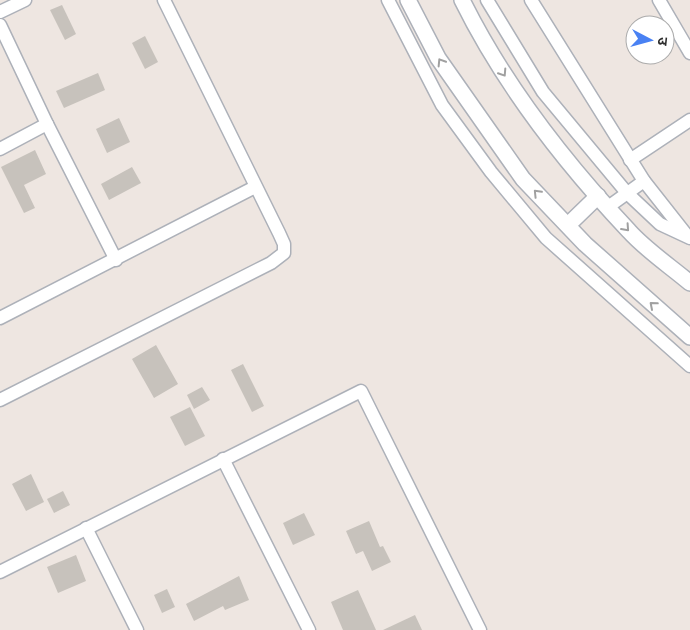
<svg xmlns="http://www.w3.org/2000/svg" width="690" height="630" font-family="'Varela Round','Noto Sans Devanagari',sans-serif">
<style>
.building{fill:#c7c2bc}
.lines{fill:none;stroke-linecap:round;stroke-linejoin:round}
.minor-casing{stroke:#adb1b9;stroke-width:15}
.tertiary-casing{stroke:#adb1b9;stroke-width:18}
.minor{stroke:#fff;stroke-width:12}
.tertiary{stroke:#fff;stroke-width:15}
.oneway{stroke:#a0a0a0}
</style>
<rect width="100%" height="100%" fill="#eee6e1"/>
<!-- building -->
<g class="building">
<path d="M 62,5 L 76,34 L 65,40 L 50,10 Z"/>
<path d="M 145,36 L 158,62 L 145,69 L 132,43 Z"/>
<path d="M 98,73 L 105,90 L 64,108 L 56,91 Z"/>
<path d="M 119,118 L 130,142 L 107,153 L 96,129 Z"/>
<path d="M 35,150 L 46,174 L 24,185 L 35,208 L 24,213 L 1,167 Z"/>
<path d="M 132,167 L 141,183 L 109,200 L 101,184 Z"/>
<path d="M 156,345 L 178,384 L 154,398 L 132,359 Z"/>
<path d="M 243,364 L 264,406 L 252,412 L 231,370 Z"/>
<path d="M 202,387 L 210,400 L 194,409 L 187,395 Z"/>
<path d="M 190,407 L 205,436 L 185,446 L 170,417 Z"/>
<path d="M 31,474 L 44,502 L 26,511 L 12,484 Z"/>
<path d="M 63,491 L 70,505 L 54,513 L 47,499 Z"/>
<path d="M 304,513 L 315,535 L 293,545 L 283,523 Z"/>
<path d="M 369,521 L 380,547 L 383,546 L 391,562 L 372,571 L 363,551 L 356,554 L 346,531 Z"/>
<path d="M 76,555 L 86,581 L 58,593 L 47,567 Z"/>
<path d="M 239,576 L 249,600 L 225,610 L 223,606 L 194,621 L 186,604 Z"/>
<path d="M 167,589 L 175,607 L 162,613 L 154,595 Z"/>
<path d="M 358,590 L 376,630 L 343,630 L 331,602 Z"/>
<path d="M 415,615 L 422,630 L 383,630 Z"/>
</g>
<g class="lines">
<defs>
<g id="minor">
<path d="M 388,0 L 442,105 L 491,172 L 546,238 L 690,366"/>
<path d="M 487,0 L 543,92 L 627,193 L 660,224 L 690,238"/>
<path d="M 531,0 L 644,181 L 685,233"/>
<path d="M 659,0 L 690,53"/>
<path d="M 0,12 L 25,0"/>
<path d="M 0,25 L 47,124 L 116,260"/>
<path d="M 0,149 L 47,124"/>
<path d="M 630,160 L 690,120"/>
<path d="M 608,207 L 644,181"/>
<path d="M 0,318 L 255,187"/>
<path d="M 0,400 L 271,263 L 284,253 L 284,244 L 279,233 L 164,0"/>
<path d="M 223,459 L 309,630"/>
<path d="M 86,528 L 137,630"/>
<path d="M 0,572 L 361,391 L 480,630"/>
</g>
<g id="tertiary">
<path d="M 408,0 L 438,58 L 523,179 L 585,244 L 690,337"/>
<path d="M 462,0 C 504,85 564,162 629,231 C 646,250 670,266 690,283"/>
<path d="M 568,225 L 598,196"/>
</g>
</defs>
<!-- minor casing -->
<use href="#minor" class="minor-casing"/>
<!-- tertiary casing -->
<use href="#tertiary" class="tertiary-casing"/>
<!-- minor -->
<use href="#minor" class="minor"/>
<!-- tertiary -->
<use href="#tertiary" class="tertiary"/>
</g>
<!-- one-way arrows -->
<defs><path id="oneway-chevron" d="M-2-3.5L2.5 0L-2 3.5" fill="none" stroke-width="1.6" stroke-linecap="round" stroke-linejoin="round" transform="scale(1.25)"/></defs>
<g class="oneway">
<use href="#oneway-chevron" transform="translate(441 62) rotate(-122)"/>
<use href="#oneway-chevron" transform="translate(503 73) rotate(57)"/>
<use href="#oneway-chevron" transform="translate(537 193) rotate(-134)"/>
<use href="#oneway-chevron" transform="translate(626 228) rotate(48)"/>
<use href="#oneway-chevron" transform="translate(653 305) rotate(-139)"/>
</g>
<!-- north arrow -->
<g transform="translate(650 40) rotate(96)"><circle r="24" fill="#ffffff" stroke="#ababab"/>
<path d="M0-4L9 19L0 12L-9 19Z" fill="#4981f3"/>
<text y="-8" font-size="14" font-weight="bold" text-anchor="middle" fill="#2d2d2d">उ</text>
</g>
</svg>
